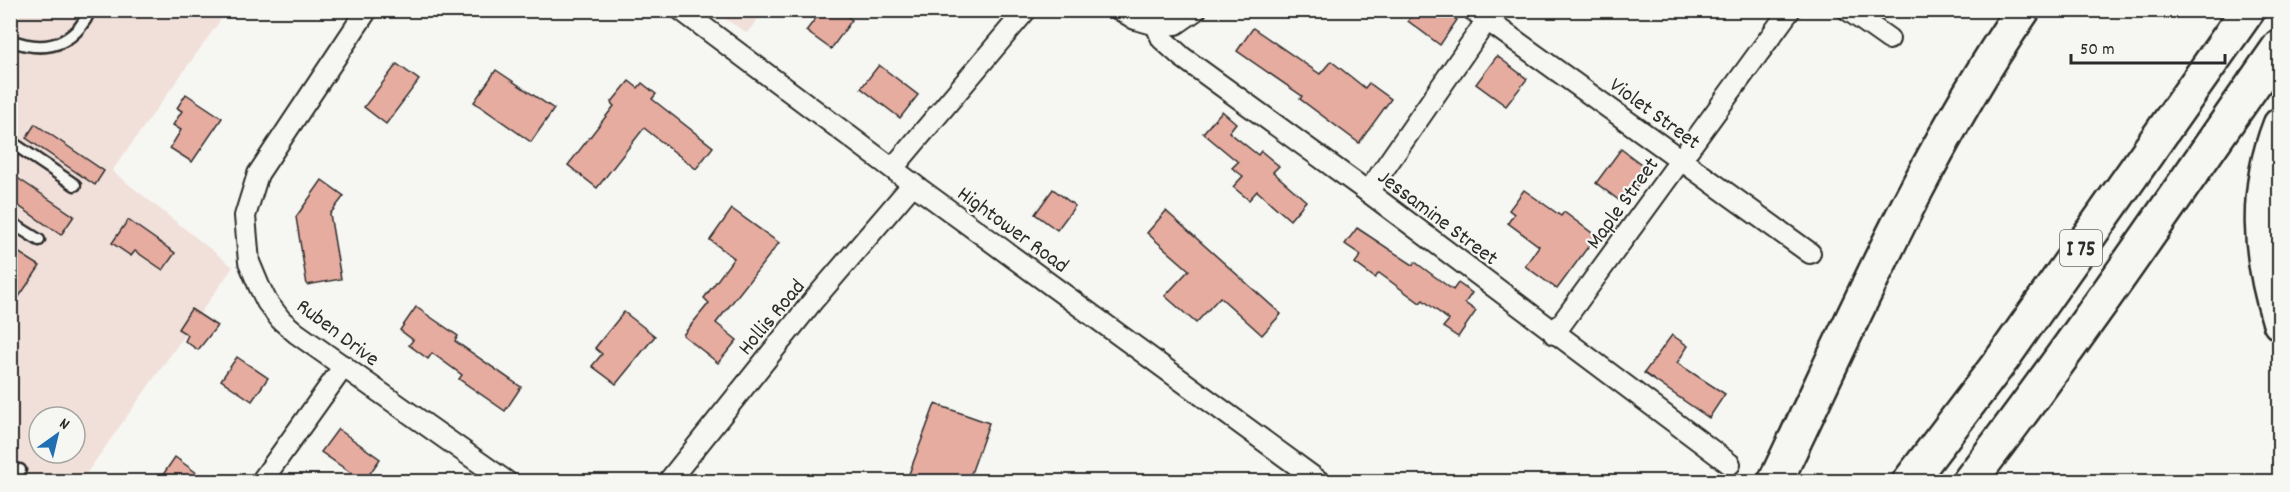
<svg xmlns="http://www.w3.org/2000/svg" width="2290" height="492" font-family="Dekko,sans-serif">
<style>
.built{fill:#f1e0d9;fill-rule:evenodd}
.building{fill:#e6aca0;stroke:#2b2b2b;stroke-width:1.5}
.lines{fill:none;stroke-linecap:round;stroke-linejoin:round}
.service-casing{stroke:#2b2b2b;stroke-width:15}
.minor-casing{stroke:#2b2b2b;stroke-width:24}
.motorway-casing{stroke:#2b2b2b;stroke-width:38}
.service{stroke:#f6f6f2;stroke-width:10}
.minor{stroke:#f6f6f2;stroke-width:20}
.motorway{stroke:#f6f6f2;stroke-width:33}
.labels{text-anchor:middle;stroke-width:4.5;stroke-linejoin:round;paint-order:stroke}
.shield{fill:#f6f6f2;stroke:#686867;stroke-width:1.5}
.shield-label{font-size:21px;font-weight:bold;fill:#2b2b2b}
.street-label{font-size:22px;fill:#2b2b2b;stroke:#f6f6f2}
</style>
<rect width="100%" height="100%" fill="#f6f6f2"/>
<filter id="ink" filterUnits="userSpaceOnUse"><feTurbulence type="fractalNoise" baseFrequency=".0167" numOctaves="2"/><feDisplacementMap in="SourceGraphic" scale="12" xChannelSelector="R" yChannelSelector="G"/><feConvolveMatrix kernelMatrix="1 2 1 2 8 2 1 2 1" color-interpolation-filters="sRGB"/></filter>
<g filter="url(#ink)">
<!-- built -->
<g class="built">
<path d="M 10,11 L 227,11 L 112,171 L 233,267 L 81,481 L 11,481 ZM 39,417 L 75,417 L 75,453 L 39,453 Z"/>
<path d="M 713,11 L 764,11 L 747,33 Z"/>
</g>
<!-- building -->
<g class="building">
<path d="M 822,10 L 839,10 L 852,20 L 831,49 L 806,31 Z"/>
<path d="M 1415,10 L 1443,10 L 1457,20 L 1440,45 L 1408,21 Z"/>
<path d="M 1253,28 L 1320,74 L 1331,61 L 1365,88 L 1369,83 L 1391,99 L 1359,143 L 1300,99 L 1302,96 L 1237,51 Z"/>
<path d="M 1497,56 L 1527,79 L 1506,106 L 1476,84 Z"/>
<path d="M 397,64 L 419,80 L 386,124 L 364,107 Z"/>
<path d="M 879,65 L 918,95 L 900,118 L 861,88 Z"/>
<path d="M 496,70 L 554,109 L 531,142 L 474,102 Z"/>
<path d="M 629,81 L 638,88 L 642,83 L 656,94 L 652,99 L 713,147 L 696,169 L 644,128 L 597,188 L 568,165 L 614,106 L 611,103 Z"/>
<path d="M 186,94 L 222,118 L 192,162 L 170,148 L 181,130 L 173,125 L 182,111 L 177,108 Z"/>
<path d="M 1222,111 L 1236,123 L 1229,132 L 1258,155 L 1261,151 L 1279,166 L 1273,172 L 1306,201 L 1290,220 L 1257,191 L 1249,200 L 1233,187 L 1243,176 L 1232,168 L 1238,162 L 1203,133 Z"/>
<path d="M 35,124 L 104,171 L 95,185 L 26,138 Z"/>
<path d="M 1621,149 L 1649,170 L 1624,204 L 1596,183 Z"/>
<path d="M 10,173 L 74,216 L 61,235 L 10,200 Z"/>
<path d="M 322,180 L 344,196 L 330,214 L 341,279 L 307,285 L 296,217 Z"/>
<path d="M 1053,189 L 1075,206 L 1057,230 L 1035,214 Z"/>
<path d="M 1524,190 L 1561,216 L 1564,212 L 1596,236 L 1557,289 L 1525,266 L 1539,246 L 1508,223 L 1514,214 L 1509,210 Z"/>
<path d="M 732,209 L 779,243 L 716,323 L 737,340 L 718,363 L 683,335 L 709,303 L 704,298 L 734,258 L 710,240 Z"/>
<path d="M 1166,211 L 1281,314 L 1262,335 L 1220,297 L 1196,323 L 1165,296 L 1189,270 L 1147,233 Z"/>
<path d="M 128,220 L 175,253 L 163,270 L 135,251 L 131,256 L 112,243 Z"/>
<path d="M 1357,228 L 1413,265 L 1415,262 L 1453,290 L 1458,283 L 1472,293 L 1465,303 L 1476,311 L 1458,337 L 1443,327 L 1449,320 L 1423,300 L 1420,303 L 1379,273 L 1375,278 L 1355,263 L 1361,255 L 1345,244 Z"/>
<path d="M 10,247 L 40,266 L 10,310 Z"/>
<path d="M 416,307 L 458,336 L 455,341 L 521,387 L 505,411 L 459,379 L 462,375 L 432,353 L 428,359 L 409,345 L 413,340 L 400,330 Z"/>
<path d="M 191,309 L 217,326 L 198,350 L 185,341 L 188,335 L 178,329 Z"/>
<path d="M 624,312 L 655,336 L 616,384 L 592,366 L 602,354 L 595,348 Z"/>
<path d="M 1672,335 L 1688,346 L 1677,363 L 1725,394 L 1709,418 L 1644,373 Z"/>
<path d="M 237,357 L 268,378 L 252,401 L 221,380 Z"/>
<path d="M 935,404 L 989,423 L 968,482 L 906,482 Z"/>
<path d="M 338,429 L 380,459 L 364,482 L 321,452 Z"/>
<path d="M 175,457 L 209,482 L 158,482 Z"/>
</g>
<g class="lines">
<defs>
<g id="service">
<path d="M 10,40 C 36,50 61,50 80,27 C 84,21 88,18 88,10"/>
<path d="M 10,155 L 17,146 L 75,185"/>
<path d="M 10,222 L 39,240"/>
<path d="M 13,482 L 20,470"/>
</g>
<g id="minor">
<path d="M 367,10 L 258,174 L 245,216 L 249,262 L 259,286 L 267,302 L 281,320 L 296,333 L 507,482"/>
<path d="M 681,10 L 913,184 L 1320,482"/>
<path d="M 1120,10 L 1135,19 L 1156,25 L 1162,39 L 1182,57 L 1368,192 L 1730,464"/>
<path d="M 1473,10 L 1810,253"/>
<path d="M 1848,10 L 1889,39"/>
<path d="M 1156,25 L 1176,24 L 1196,10"/>
<path d="M 893,168 L 1026,10"/>
<path d="M 1368,192 L 1494,10"/>
<path d="M 1554,334 L 1790,10"/>
<path d="M 261,482 L 344,366"/>
<path d="M 668,482 L 812,302 L 913,184"/>
</g>
<g id="motorway">
<path d="M 2280,125 C 2254,192 2259,256 2280,323"/>
<path d="M 1775,482 C 1852,322 1922,157 2023,10"/>
<path d="M 1909,482 L 2003,358 L 2248,10"/>
<path d="M 1969,482 C 2078,340 2178,192 2280,46"/>
</g>
</defs>
<!-- service casing -->
<use href="#service" class="service-casing"/>
<!-- minor casing -->
<use href="#minor" class="minor-casing"/>
<!-- motorway casing -->
<use href="#motorway" class="motorway-casing"/>
<!-- service -->
<use href="#service" class="service"/>
<!-- minor -->
<use href="#minor" class="minor"/>
<!-- motorway -->
<use href="#motorway" class="motorway"/>
</g>
</g>
<g class="labels">
<!-- shield labels -->
<rect class="shield" x="2060" y="230" width="42" height="36" rx="4.5"/>
<g class="shield-label">
<text x="2081" y="255">I 75</text>
</g>
<!-- street labels -->
<g class="street-label">
<text transform="translate(1656 112) rotate(36)" y="8">Violet Street</text>
<text transform="translate(1621 202) rotate(-54)" y="8">Maple Street</text>
<text transform="translate(1439 216) rotate(37)" y="8">Jessamine Street</text>
<text transform="translate(1014 228) rotate(36)" y="8">Hightower Road</text>
<text transform="translate(770 316) rotate(-50)" y="8">Hollis Road</text>
<text transform="translate(339 331) rotate(37)" y="8">Ruben Drive</text>
</g>
</g>
<!-- margin -->
<rect width="2290" height="492" fill="none" stroke="#f6f6f2" stroke-width="36"/>
<rect x="18" y="18" width="2254" height="456" fill="none" stroke="#2b2b2b" stroke-width="2" filter="url(#ink)"/>
<!-- north arrow -->
<g transform="translate(57 435) rotate(34)"><circle r="28" fill="#f6f6f2" stroke="#a5a5a2" stroke-width="1.5"/>
<path d="M0-4.5L10 22L0 15L-10 22Z" fill="#1f6fb2"/>
<text y="-9" font-size="16" font-weight="bold" text-anchor="middle" fill="#2b2b2b">N</text>
</g>
<!-- scale -->
<path d="M2071 54v9h154v-9" fill="none" stroke="#2b2b2b" stroke-width="3"/>
<text x="2080" y="54" font-size="18" fill="#2b2b2b" stroke="#f6f6f2" stroke-width="4.5" paint-order="stroke">50 m</text>
</svg>
